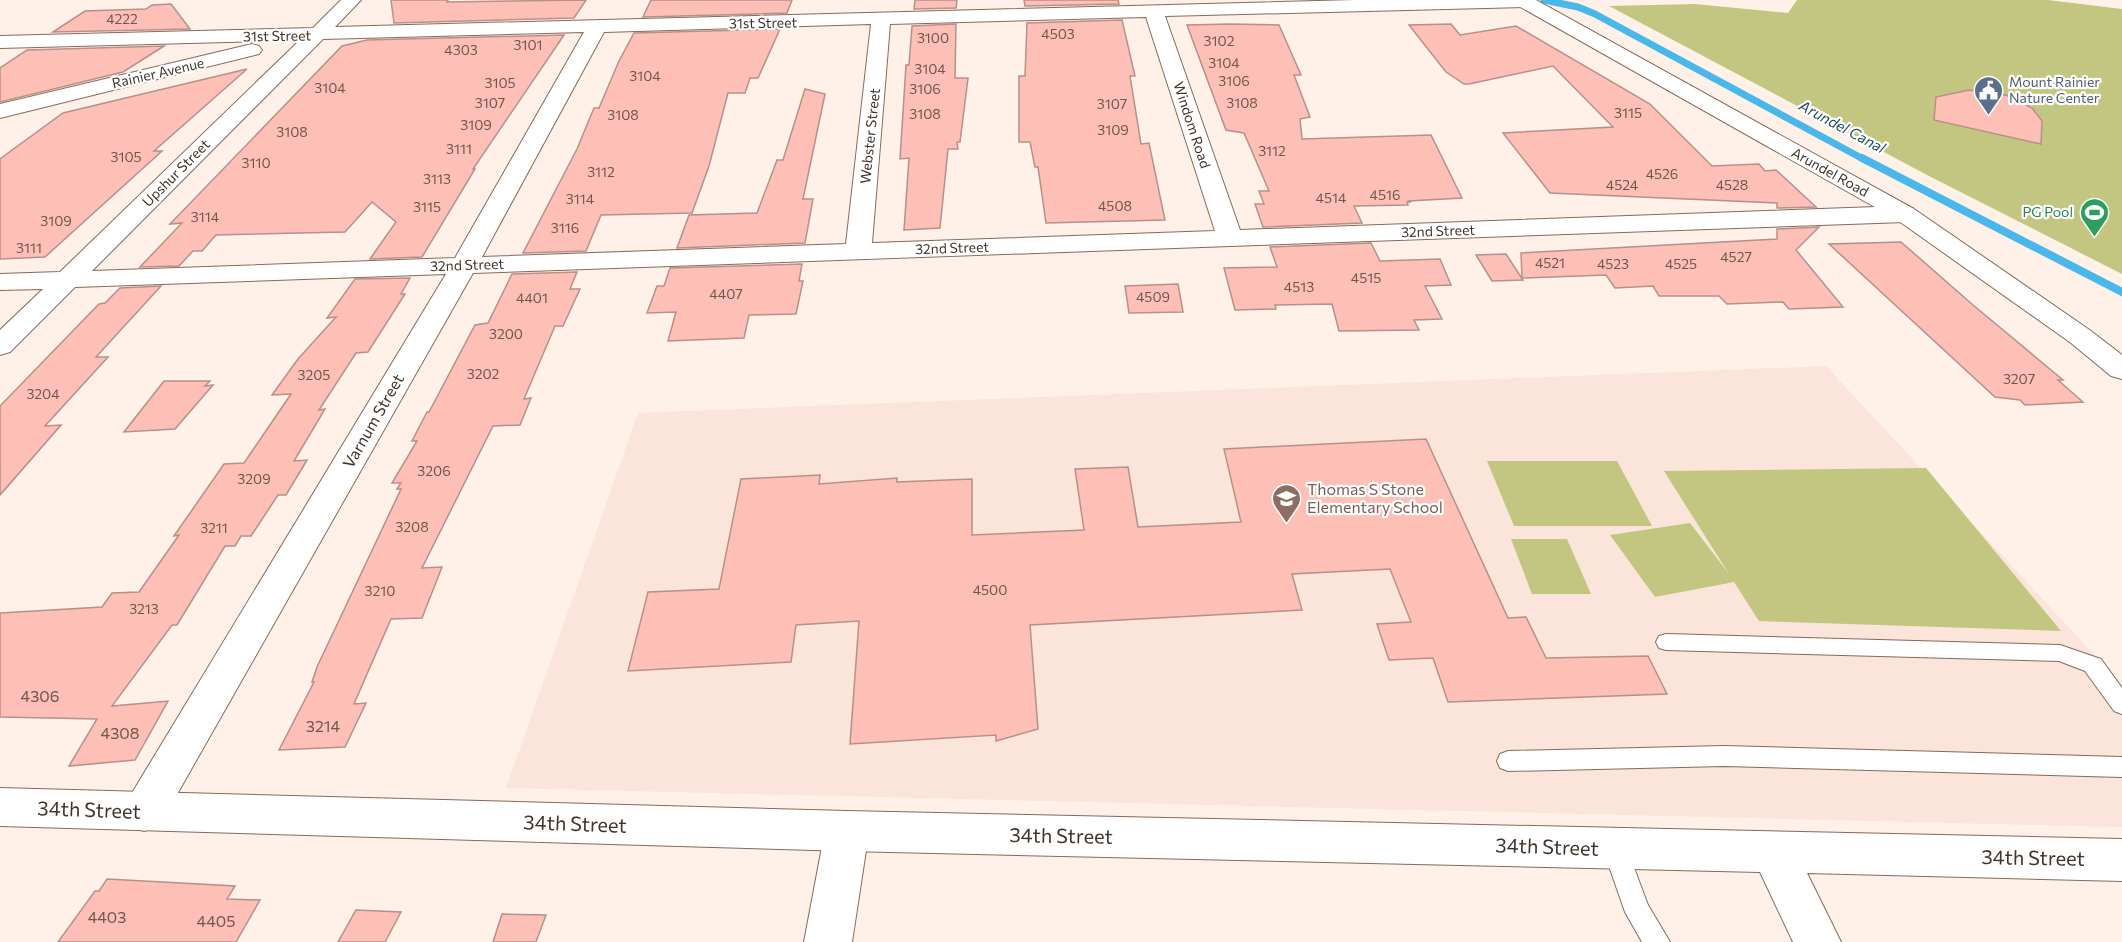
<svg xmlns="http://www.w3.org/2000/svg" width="2122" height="942" font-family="Commissioner,sans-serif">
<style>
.education{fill:#fbe4d9}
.green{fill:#c2c680}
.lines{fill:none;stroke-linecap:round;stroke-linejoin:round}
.stream-far1{stroke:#49b7e9;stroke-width:7}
.stream{stroke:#49b7e9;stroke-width:8}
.building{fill:#febfb7;stroke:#b6908a;stroke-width:1.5}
.service-casing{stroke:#886958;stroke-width:2}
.minor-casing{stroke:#886958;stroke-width:2}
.tertiary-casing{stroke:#886958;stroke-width:2}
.service{fill:#fff;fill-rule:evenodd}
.minor{fill:#fff;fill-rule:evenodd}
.tertiary{fill:#fff;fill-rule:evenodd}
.labels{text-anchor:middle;stroke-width:4.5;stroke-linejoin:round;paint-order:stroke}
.number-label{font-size:14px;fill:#70564e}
.far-street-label{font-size:14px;fill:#40332b;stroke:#fff}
.far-service-label{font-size:14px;fill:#4e5e75;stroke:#fff;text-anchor:start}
.far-leisure-label{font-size:14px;fill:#27864d;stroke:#fff;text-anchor:end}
.far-water-label{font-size:15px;font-style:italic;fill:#1e4b60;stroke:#fff}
.street-label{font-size:16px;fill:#40332b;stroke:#fff}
.education-label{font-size:16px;fill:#785e54;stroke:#fff;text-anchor:start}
.near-number-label{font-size:16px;fill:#70564e}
.near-street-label{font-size:20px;fill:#40332b;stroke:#fff}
</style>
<rect width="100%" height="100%" fill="#fff0e8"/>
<!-- education -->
<path class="education" d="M 1826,366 L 2076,635 L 2122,688 L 2122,827 L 506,788 L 638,413 Z"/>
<!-- green -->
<g class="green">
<path d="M 1797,0 L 2048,0 L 2122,9 L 2122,274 L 1929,176 L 1609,6 L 1695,4 L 1788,13 Z"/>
<path d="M 1487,461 L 1617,461 L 1652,526 L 1514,526 Z"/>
<path d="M 1926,468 L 2061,631 L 1759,621 L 1734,582 L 1655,597 L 1610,535 L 1690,523 L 1729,574 L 1664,471 Z"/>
<path d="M 1511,539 L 1567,539 L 1591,594 L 1532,594 Z"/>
</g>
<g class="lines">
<!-- stream-far1 -->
<path class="stream-far1" d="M 1544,0 L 1578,7 L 1595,14 L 1865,160"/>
<!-- stream -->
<path class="stream" d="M 1862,158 L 2122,292"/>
</g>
<!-- building -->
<g class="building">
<path d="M 391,0 L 448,0 L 447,2 L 586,0 L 574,18 L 394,23 Z"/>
<path d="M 651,0 L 792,0 L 787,13 L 643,17 Z"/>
<path d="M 915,0 L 957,0 L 956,8 L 914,9 Z"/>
<path d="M 1024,0 L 1118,0 L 1119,4 L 1025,6 Z"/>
<path d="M 171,4 L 190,29 L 53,32 L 85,11 L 146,9 L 152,5 Z"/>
<path d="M 1122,20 L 1135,76 L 1130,76 L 1141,144 L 1149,143 L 1165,220 L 1046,223 L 1038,167 L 1035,167 L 1030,142 L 1019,142 L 1019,76 L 1025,76 L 1027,23 Z"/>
<path d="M 956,24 L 955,78 L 968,78 L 960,142 L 957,142 L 958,149 L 948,149 L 940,228 L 904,230 L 909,158 L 900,159 L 906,65 L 909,65 L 912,26 Z"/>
<path d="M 1230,24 L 1279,25 L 1301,75 L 1294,75 L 1310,117 L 1300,119 L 1302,139 L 1431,135 L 1462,198 L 1409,201 L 1410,202 L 1407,202 L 1408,205 L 1354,206 L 1362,223 L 1263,227 L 1255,204 L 1264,204 L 1259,191 L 1269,191 L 1244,133 L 1226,130 L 1187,25 Z"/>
<path d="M 1451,24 L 1460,35 L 1516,26 L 1650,104 L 1712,166 L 1759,164 L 1765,171 L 1776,170 L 1816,207 L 1777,208 L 1777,203 L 1550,193 L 1503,133 L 1613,127 L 1553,66 L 1469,84 L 1464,84 L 1446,72 L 1409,25 Z"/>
<path d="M 780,29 L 758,78 L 750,78 L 745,93 L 728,93 L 709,166 L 692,213 L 601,215 L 586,251 L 523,253 L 577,149 L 594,108 L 599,108 L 619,61 L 634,33 Z"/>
<path d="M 564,35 L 473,169 L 475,169 L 422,257 L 370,259 L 396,222 L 372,202 L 345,232 L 216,235 L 202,251 L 193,251 L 179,266 L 140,267 L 182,223 L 170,224 L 342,46 L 367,40 Z"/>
<path d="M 164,46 L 123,72 L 0,102 L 0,68 L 27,50 Z"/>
<path d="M 247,69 L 154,151 L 162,151 L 45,257 L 0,259 L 0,159 L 63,113 Z"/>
<path d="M 805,89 L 825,94 L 803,199 L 813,199 L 805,243 L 677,248 L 689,215 L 757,213 L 777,160 L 783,160 Z"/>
<path d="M 1969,90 L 2006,95 L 2032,108 L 2042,121 L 2041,144 L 1934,120 L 1936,97 Z"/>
<path d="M 1819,227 L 1796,250 L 1843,307 L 1789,309 L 1783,302 L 1727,304 L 1719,296 L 1659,296 L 1653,286 L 1615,288 L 1606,275 L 1522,278 L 1521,253 L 1777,239 L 1777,229 Z"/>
<path d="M 1901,242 L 1973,305 L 2063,380 L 2058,380 L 2083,402 L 2025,405 L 2020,400 L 1995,397 L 1829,244 Z"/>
<path d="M 1371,243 L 1380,261 L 1440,259 L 1451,285 L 1425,286 L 1442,319 L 1414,320 L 1419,330 L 1339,331 L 1332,304 L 1275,305 L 1276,309 L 1235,310 L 1224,268 L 1277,267 L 1270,247 Z"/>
<path d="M 1506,254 L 1523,280 L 1492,281 L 1476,255 Z"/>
<path d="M 802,264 L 799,281 L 803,281 L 796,314 L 749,315 L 744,338 L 668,341 L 676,312 L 647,313 L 657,286 L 664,286 L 670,268 Z"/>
<path d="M 577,272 L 570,289 L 580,289 L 563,326 L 555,326 L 524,399 L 531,398 L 520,425 L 493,426 L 422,568 L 442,567 L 422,618 L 391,619 L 354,704 L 366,703 L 345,747 L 279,750 L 314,682 L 312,682 L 317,667 L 401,489 L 397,489 L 401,483 L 392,483 L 417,441 L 412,441 L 427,412 L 429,412 L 475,325 L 488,323 L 512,274 Z"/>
<path d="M 410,278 L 401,294 L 405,294 L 368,352 L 356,353 L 319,410 L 325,409 L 294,461 L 307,460 L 286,495 L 278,495 L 251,536 L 241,536 L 235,546 L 225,546 L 177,625 L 172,625 L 112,706 L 168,701 L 135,760 L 69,766 L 97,719 L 0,717 L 0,613 L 102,607 L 112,593 L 139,592 L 179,535 L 174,536 L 224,464 L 244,463 L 291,394 L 272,395 L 298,359 L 336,317 L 327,318 L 355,279 Z"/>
<path d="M 1178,284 L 1183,312 L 1129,313 L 1125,286 Z"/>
<path d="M 161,286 L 96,357 L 108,357 L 45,426 L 61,425 L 0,495 L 0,406 L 99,304 L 105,303 L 120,288 Z"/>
<path d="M 164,381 L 210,381 L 205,386 L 213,385 L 175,429 L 124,432 Z"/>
<path d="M 1426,439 L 1508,618 L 1526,617 L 1546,658 L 1648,656 L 1667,694 L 1448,702 L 1433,658 L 1389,660 L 1377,624 L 1411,622 L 1390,569 L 1292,574 L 1302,610 L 1030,625 L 1038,729 L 996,741 L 996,735 L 850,744 L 859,621 L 796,625 L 791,662 L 628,671 L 648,592 L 719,589 L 741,479 L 820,475 L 819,484 L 897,478 L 897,482 L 972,479 L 972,535 L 1084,530 L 1075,469 L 1128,467 L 1138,527 L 1241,522 L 1224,449 Z"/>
<path d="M 107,879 L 235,886 L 227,899 L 260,900 L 236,942 L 58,942 L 95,891 L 99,891 Z"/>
<path d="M 356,910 L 378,911 L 401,912 L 385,942 L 338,942 Z"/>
<path d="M 502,914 L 546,915 L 536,942 L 493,942 Z"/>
</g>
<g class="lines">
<defs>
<g id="service">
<path d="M 1666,634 L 2060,645 L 2101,659 L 2122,688 L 2122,714 L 2114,711 L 2085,671 L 2059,661 L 1666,650 L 1659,648 L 1656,642 L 1659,636 Z"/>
<path d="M 1724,746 L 2122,757 L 2122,777 L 1724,766 L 1508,771 L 1500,768 L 1497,761 L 1500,754 L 1508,751 Z"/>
<path d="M 1615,838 L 1624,841 L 1648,905 L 1670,942 L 1642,942 L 1625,912 L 1603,849 L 1606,841 Z"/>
</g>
<g id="minor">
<path d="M 341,0 L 361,0 L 335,27 L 1355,0 L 1534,0 L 1532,5 L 1525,7 L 1165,16 L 1240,230 L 1905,206 L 1914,209 L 1918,214 L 1914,219 L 1905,222 L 473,273 L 159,826 L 144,831 L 129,826 L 122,812 L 129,798 L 446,274 L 75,287 L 10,352 L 0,355 L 0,330 L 43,289 L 0,290 L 0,274 L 60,272 L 300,40 L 0,48 L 0,36 L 313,28 ZM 1146,17 L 1215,231 L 872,243 L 890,24 ZM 871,24 L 846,244 L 482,257 L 604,32 ZM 584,32 L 455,258 L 92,271 L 323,39 Z"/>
<path d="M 252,44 L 259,46 L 262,50 L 259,54 L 0,118 L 0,104 Z"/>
<path d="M 847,811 L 863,817 L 869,831 L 852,942 L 804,942 L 825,831 L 831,817 Z"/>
</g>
<g id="tertiary">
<path d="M 1513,0 L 1536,0 L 1914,209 L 2091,331 L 2122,355 L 2122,379 L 2111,376 L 2071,343 L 1896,219 L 1515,4 Z"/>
<path d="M 0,788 L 847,811 L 2122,839 L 2122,881 L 1807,873 L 1841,942 L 1793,942 L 1760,872 L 847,851 L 0,826 Z"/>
</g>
</defs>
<!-- service casing -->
<use href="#service" class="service-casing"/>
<!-- minor casing -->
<use href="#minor" class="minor-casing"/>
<!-- tertiary casing -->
<use href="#tertiary" class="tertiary-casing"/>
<!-- service -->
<use href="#service" class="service"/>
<!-- minor -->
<use href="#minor" class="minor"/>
<!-- tertiary -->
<use href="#tertiary" class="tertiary"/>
</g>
<!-- icons -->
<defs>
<symbol id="civic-pin" viewBox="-11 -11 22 30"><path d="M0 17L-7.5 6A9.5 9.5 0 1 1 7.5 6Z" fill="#5c6f8a" stroke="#fff"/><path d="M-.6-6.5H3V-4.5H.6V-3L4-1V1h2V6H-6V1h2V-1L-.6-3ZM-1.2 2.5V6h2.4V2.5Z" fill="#fff"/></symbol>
<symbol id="stadium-pin" viewBox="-11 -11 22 30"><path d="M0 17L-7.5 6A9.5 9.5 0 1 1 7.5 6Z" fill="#2e9e5b" stroke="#fff"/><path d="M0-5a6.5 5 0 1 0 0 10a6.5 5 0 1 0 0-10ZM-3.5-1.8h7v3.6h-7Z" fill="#fff"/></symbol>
<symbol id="school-pin" viewBox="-11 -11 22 30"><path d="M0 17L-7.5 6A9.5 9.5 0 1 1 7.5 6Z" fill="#8d6e63" stroke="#fff"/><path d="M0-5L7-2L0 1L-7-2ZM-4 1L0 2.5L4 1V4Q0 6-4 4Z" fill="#fff"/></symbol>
</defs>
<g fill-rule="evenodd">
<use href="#civic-pin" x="1972" y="74" width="33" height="45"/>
<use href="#stadium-pin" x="2078" y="196" width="33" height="45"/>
<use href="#school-pin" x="1270" y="482" width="33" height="45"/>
</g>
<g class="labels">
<!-- number labels -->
<g class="number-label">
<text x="122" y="24">4222</text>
<text x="1058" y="39">4503</text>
<text x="933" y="43">3100</text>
<text x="1219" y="46">3102</text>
<text x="528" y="50">3101</text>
<text x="461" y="55">4303</text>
<text x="1224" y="68">3104</text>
<text x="930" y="74">3104</text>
<text x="645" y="81">3104</text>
<text x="1234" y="86">3106</text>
<text x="500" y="88">3105</text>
<text x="330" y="93">3104</text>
<text x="925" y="94">3106</text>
<text x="490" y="108">3107</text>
<text x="1242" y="108">3108</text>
<text x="1112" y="109">3107</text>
<text x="1628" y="118">3115</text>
<text x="925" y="119">3108</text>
<text x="623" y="120">3108</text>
<text x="476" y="130">3109</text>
<text x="1113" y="135">3109</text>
<text x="292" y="137">3108</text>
<text x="459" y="154">3111</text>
<text x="1272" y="156">3112</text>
<text x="126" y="162">3105</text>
<text x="256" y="168">3110</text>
<text x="601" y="177">3112</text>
<text x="1662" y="179">4526</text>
<text x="437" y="184">3113</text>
<text x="1622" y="190">4524</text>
<text x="1732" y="190">4528</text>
<text x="1385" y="200">4516</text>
<text x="1331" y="203">4514</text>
<text x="580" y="204">3114</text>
<text x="1115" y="211">4508</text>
<text x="427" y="212">3115</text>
<text x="205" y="222">3114</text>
<text x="56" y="226">3109</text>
<text x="565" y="233">3116</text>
<text x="29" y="253">3111</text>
<text x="1736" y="262">4527</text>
<text x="1550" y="268">4521</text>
<text x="1613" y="269">4523</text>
<text x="1681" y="269">4525</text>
<text x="1366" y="283">4515</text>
<text x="1299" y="292">4513</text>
<text x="726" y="299">4407</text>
<text x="1153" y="302">4509</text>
<text x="532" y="303">4401</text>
<text x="506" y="339">3200</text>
<text x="483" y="379">3202</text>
<text x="314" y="380">3205</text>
<text x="2019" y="384">3207</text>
<text x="43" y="399">3204</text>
<text x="434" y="476">3206</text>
<text x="254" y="484">3209</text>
<text x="412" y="532">3208</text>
<text x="214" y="533">3211</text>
<text x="990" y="595">4500</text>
<text x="380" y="596">3210</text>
<text x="144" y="614">3213</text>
</g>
<!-- far-street labels -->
<g class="far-street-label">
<text transform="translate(763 23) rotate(-1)" y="5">31st Street</text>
<text transform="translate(277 36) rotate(-1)" y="5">31st Street</text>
<text transform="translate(158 73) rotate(-13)" y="5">Rainier Avenue</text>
<text transform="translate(1192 125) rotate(72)" y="5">Windom Road</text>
<text transform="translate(870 136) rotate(-84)" y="5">Webster Street</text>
<text transform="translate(1830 172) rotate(29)" y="5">Arundel Road</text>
<text transform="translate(176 173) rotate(-45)" y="5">Upshur Street</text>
<text transform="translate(1438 231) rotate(-2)" y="5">32nd Street</text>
<text transform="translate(952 248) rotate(-2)" y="5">32nd Street</text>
<text transform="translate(467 265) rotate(-2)" y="5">32nd Street</text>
</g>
<!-- far-service labels -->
<g class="far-service-label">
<text x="2009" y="87">Mount Rainier<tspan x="2009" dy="16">Nature Center</tspan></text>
</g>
<!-- far-leisure labels -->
<g class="far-leisure-label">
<text x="2073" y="217">PG Pool</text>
</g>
<!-- far-water labels -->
<g class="far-water-label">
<text transform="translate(1842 127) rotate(28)" y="5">Arundel Canal</text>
</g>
<!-- street labels -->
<g class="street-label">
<text transform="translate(373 421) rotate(-60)" y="6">Varnum Street</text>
</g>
<!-- education labels -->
<g class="education-label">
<text x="1307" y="495">Thomas S Stone<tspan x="1307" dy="18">Elementary School</tspan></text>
</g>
<!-- near-number labels -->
<g class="near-number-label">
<text x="40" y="702">4306</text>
<text x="323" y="732">3214</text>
<text x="120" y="739">4308</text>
<text x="107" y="923">4403</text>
<text x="216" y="927">4405</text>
</g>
<!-- near-street labels -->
<g class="near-street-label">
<text transform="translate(89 810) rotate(2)" y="7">34th Street</text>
<text transform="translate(575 824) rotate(2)" y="7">34th Street</text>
<text transform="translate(1061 836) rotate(1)" y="7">34th Street</text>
<text transform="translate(1547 847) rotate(2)" y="7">34th Street</text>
<text transform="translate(2033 858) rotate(1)" y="7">34th Street</text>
</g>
</g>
</svg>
